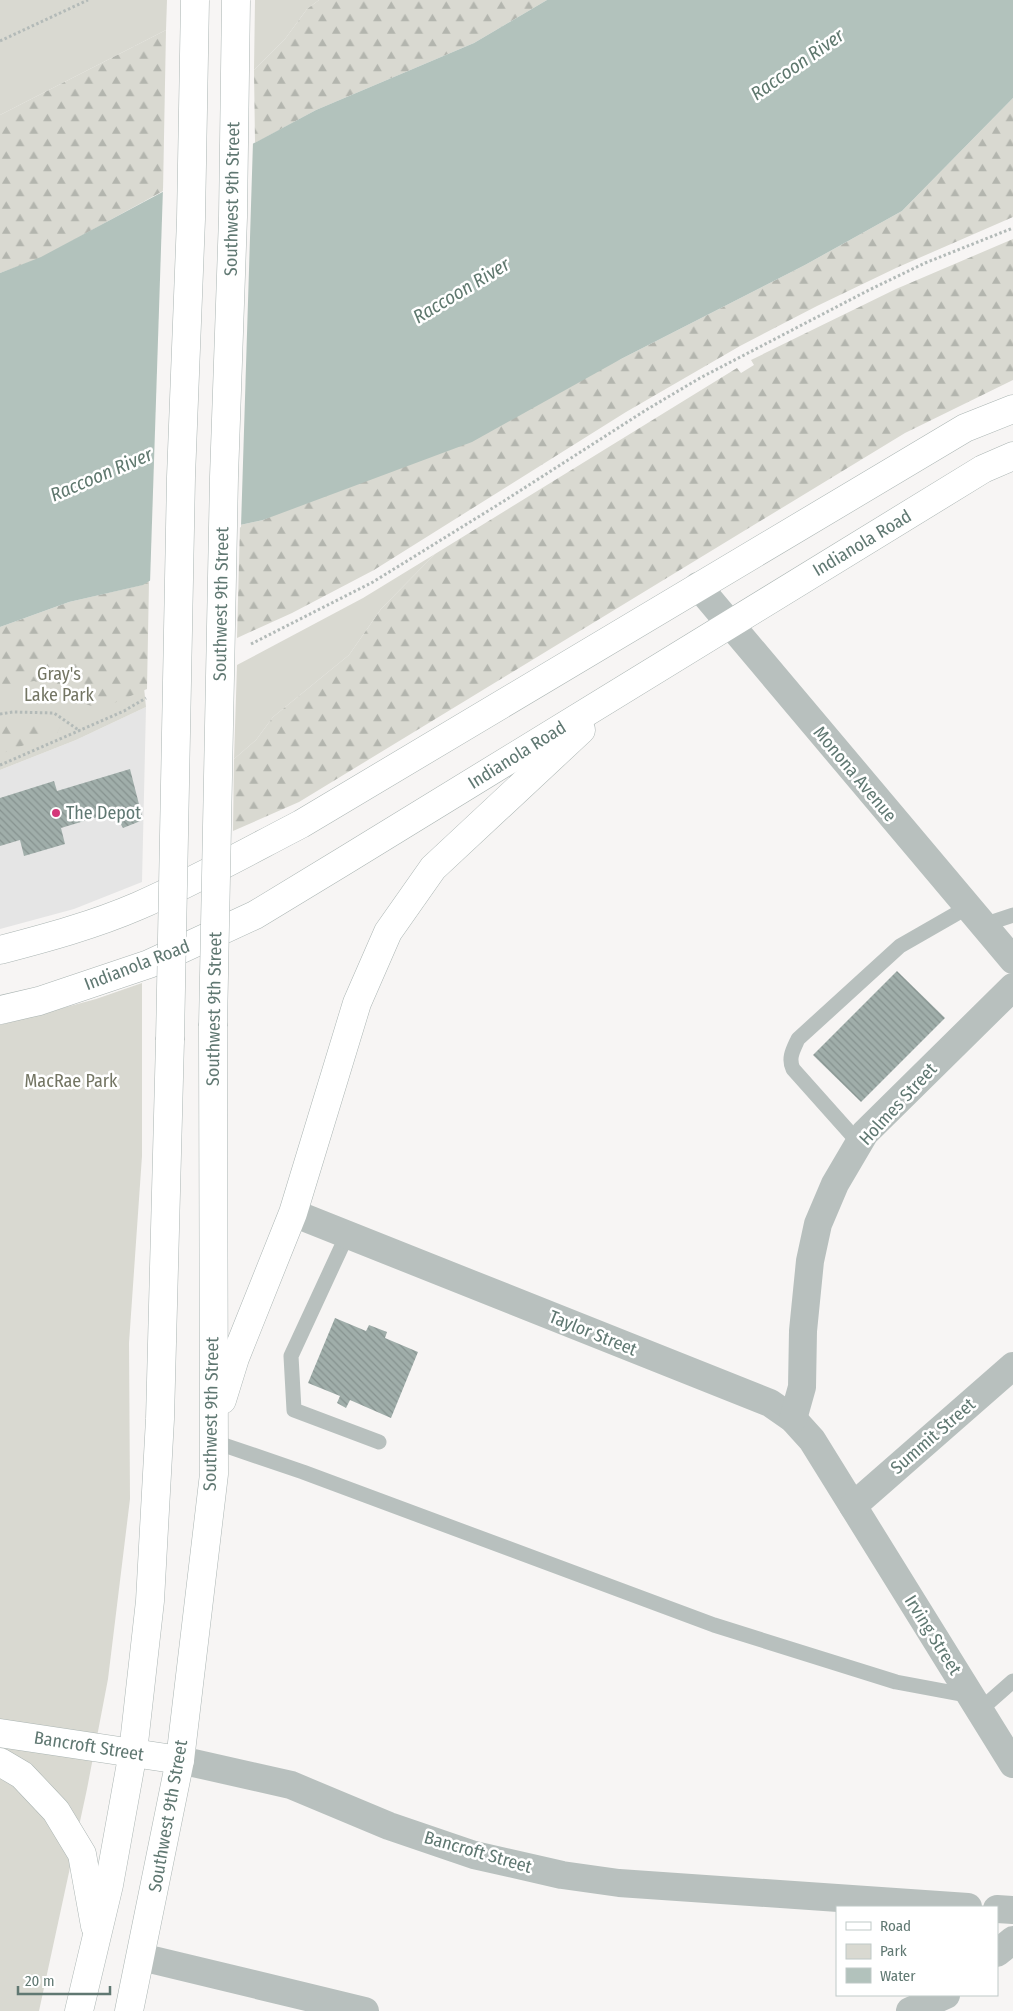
<svg xmlns="http://www.w3.org/2000/svg" width="1013" height="2011" font-family="'Fira Sans Condensed',sans-serif">
<style>
.built{fill:#e5e5e5}
.green{fill:#d9d9d1}
.forest{fill:url(#forest-firs)}
.water{fill:#b2c2bc}
.pier{fill:#f7f5f4}
.building{fill:url(#building-back-hatch)}
.lines{fill:none;stroke-linecap:round;stroke-linejoin:round}
.secondary-casing{stroke:#abb5b3;stroke-width:29}
.path{stroke:#b3bab8;stroke-width:3;stroke-dasharray:2.5 2.5;stroke-linecap:butt}
.service{stroke:#b8c0be;stroke-width:15}
.minor{stroke:#b8c0be;stroke-width:28}
.secondary{stroke:#fff;stroke-width:28}
.secondary-bridge-casing{stroke:#abb5b3;stroke-width:29;stroke-linecap:butt}
.secondary-bridge{stroke:#fff;stroke-width:28}
.poi-dot{fill:#d43779;stroke:#fff;stroke-width:2}
.labels{text-anchor:middle;stroke-width:5;stroke-linejoin:round;paint-order:stroke}
.street-label{font-size:18px;fill:#607872;stroke:#fff}
.park-label{font-size:18px;fill:#737563;stroke:#fff}
.poi-label{font-size:18px;fill:#607872;stroke:#fff;text-anchor:start}
.water-label{font-size:19px;font-style:italic;fill:#5f786e;stroke:#fff}
</style>
<defs>
<pattern id="forest-firs" width="22" height="20" patternUnits="userSpaceOnUse" patternTransform="scale(1.25)"><rect width="22" height="20" fill="#d9d9d1"/><path d="M5 1l3.5 6h-7zM16 11l3.5 6h-7z" fill="#b3b5ae"/></pattern>
<pattern id="building-back-hatch" width="6" height="6" patternUnits="userSpaceOnUse" patternTransform="scale(1.25)"><rect width="6" height="6" fill="#a0aeaa"/><path d="M-1 5l2 2M0 0l6 6M5-1l2 2" fill="none" stroke="#86928f"/></pattern>
</defs>
<rect width="100%" height="100%" fill="#f7f5f4"/>
<!-- built -->
<path class="built" d="M 146,707 L 142,882 L 74,909 L 0,929 L 0,770 L 76,740 Z"/>
<!-- green -->
<g class="green">
<path d="M 0,0 L 167,0 L 166,30 L 0,115 Z"/>
<path d="M 255,0 L 319,0 L 307,9 L 285,39 L 254,70 Z"/>
<path d="M 435,554 L 381,609 L 349,655 L 273,717 L 256,740 L 234,759 L 237,665 L 363,598 Z"/>
<path d="M 135,600 L 146,707 L 76,740 L 0,770 L 0,642 Z"/>
<path d="M 142,983 L 142,1156 L 129,1343 L 130,1499 L 108,1679 L 87,1789 L 39,2011 L 0,2011 L 0,1025 L 96,999 Z"/>
</g>
<!-- forest -->
<g class="forest">
<path d="M 319,0 L 547,0 L 474,43 L 316,110 L 255,143 L 254,70 L 285,39 L 307,9 Z"/>
<path d="M 166,30 L 163,191 L 41,258 L 0,273 L 0,115 Z"/>
<path d="M 1013,98 L 1013,217 L 896,268 L 817,306 L 740,346 L 626,412 L 374,570 L 292,613 L 237,638 L 240,525 L 263,520 L 621,359 L 805,265 L 902,211 Z"/>
<path d="M 1013,239 L 1013,380 L 905,433 L 299,802 L 233,831 L 234,759 L 256,740 L 273,717 L 349,655 L 381,609 L 435,554 L 737,368 L 741,373 L 754,365 L 751,360 L 896,289 Z"/>
<path d="M 149,581 L 147,689 L 114,703 L 92,706 L 67,699 L 54,687 L 34,681 L 0,687 L 0,627 L 69,602 L 142,585 Z"/>
<path d="M 17,722 L 60,727 L 57,733 L 0,754 L 0,725 Z"/>
</g>
<!-- water -->
<path class="water" d="M 547,0 L 1013,0 L 1013,98 L 902,211 L 805,265 L 621,359 L 472,442 L 263,520 L 240,525 L 143,585 L 69,602 L 0,627 L 0,273 L 41,257 L 316,110 L 474,43 Z"/>
<!-- pier -->
<path class="pier" d="M 253,141 L 241,527 L 150,583 L 163,188 Z"/>
<!-- building -->
<g class="building">
<path d="M 130,769 L 143,820 L 123,828 L 114,812 L 61,828 L 65,844 L 24,856 L 20,840 L 0,846 L 0,798 L 54,781 L 57,791 Z"/>
<path d="M 897,971 L 945,1018 L 861,1102 L 813,1055 Z"/>
<path d="M 335,1318 L 366,1331 L 369,1325 L 387,1332 L 385,1338 L 418,1352 L 391,1418 L 350,1400 L 346,1408 L 337,1403 L 340,1396 L 308,1383 Z"/>
</g>
<g class="lines">
<defs>
<g id="secondary">
<path d="M 0,950 C 46,938 94,925 138,906 C 193,882 247,852 301,824 L 965,428 L 1013,409"/>
<path d="M 0,1010 L 39,1001 L 149,964 L 255,915 L 344,861 L 983,469 L 1013,456"/>
<path d="M 222,1400 L 235,1358 L 293,1213 L 357,1003 L 388,932 L 433,868 L 581,730"/>
<path d="M 0,1733 L 180,1760"/>
<path d="M 0,1762 L 22,1775 L 56,1811 L 82,1854 L 95,1926"/>
<path d="M 79,2011 L 109,1885 L 133,1752 L 150,1601 L 160,1419 L 170,1040"/>
<path d="M 129,2011 L 180,1760 L 214,1474 L 213,1026"/>
</g>
</defs>
<!-- secondary casing -->
<use href="#secondary" class="secondary-casing"/>
<!-- path -->
<g class="path">
<path d="M 0,41 L 88,0"/>
<path d="M 251,644 L 373,582 L 504,501 L 646,410 L 700,378 L 869,290 L 925,263 L 1013,228"/>
<path d="M 0,714 L 13,712 L 54,713 L 80,731"/>
<path d="M 0,765 L 124,711 L 146,698"/>
</g>
<!-- service -->
<g class="service">
<path d="M 983,925 L 1013,915"/>
<path d="M 859,1143 L 793,1069 C 788,1058 793,1050 798,1039 L 900,946 L 968,907"/>
<path d="M 347,1235 L 291,1356 L 294,1410 L 379,1442"/>
<path d="M 215,1442 L 303,1472 L 714,1625 L 896,1682 L 971,1696"/>
<path d="M 980,1710 L 1013,1681"/>
</g>
<!-- minor -->
<g class="minor">
<path d="M 698,586 L 1013,960"/>
<path d="M 293,1213 L 770,1403 L 793,1419 L 812,1440 L 1013,1764"/>
<path d="M 793,1419 L 802,1387 L 803,1331 L 810,1261 L 818,1224 L 835,1184 L 865,1133 L 1013,987"/>
<path d="M 853,1506 L 1013,1366"/>
<path d="M 180,1760 L 291,1785 L 389,1826 L 474,1855 L 562,1875 L 619,1883 L 968,1907"/>
<path d="M 997,1909 L 1013,1910"/>
<path d="M 997,1953 L 1013,1940"/>
<path d="M 141,1957 L 365,2011"/>
<path d="M 910,2011 L 946,1995"/>
</g>
<!-- secondary -->
<use href="#secondary" class="secondary"/>
<defs>
<g id="secondary-bridge">
<path d="M 213,1026 L 224,477 L 233,217 L 236,0"/>
<path d="M 170,1040 L 181,477 L 191,219 L 195,0"/>
</g>
</defs>
<!-- secondary-bridge casing -->
<use href="#secondary-bridge" class="secondary-bridge-casing"/>
<!-- secondary-bridge -->
<use href="#secondary-bridge" class="secondary-bridge"/>
</g>
<!-- markers -->
<circle class="poi-dot" cx="56" cy="813" r="5"/>
<g class="labels">
<!-- street labels -->
<g class="street-label">
<text transform="translate(232 199) rotate(-89)" y="6">Southwest 9th Street</text>
<text transform="translate(862 543) rotate(-31)" y="6">Indianola Road</text>
<text transform="translate(221 604) rotate(-89)" y="6">Southwest 9th Street</text>
<text transform="translate(517 755) rotate(-32)" y="6">Indianola Road</text>
<text transform="translate(855 774) rotate(50)" y="6">Monona Avenue</text>
<text transform="translate(137 965) rotate(-21)" y="6">Indianola Road</text>
<text transform="translate(214 1009) rotate(-89)" y="6">Southwest 9th Street</text>
<text transform="translate(898 1104) rotate(-47)" y="6">Holmes Street</text>
<text transform="translate(593 1333) rotate(22)" y="6">Taylor Street</text>
<text transform="translate(211 1414) rotate(-89)" y="6">Southwest 9th Street</text>
<text transform="translate(933 1436) rotate(-41)" y="6">Summit Street</text>
<text transform="translate(933 1635) rotate(58)" y="6">Irving Street</text>
<text transform="translate(89 1746) rotate(9)" y="6">Bancroft Street</text>
<text transform="translate(168 1816) rotate(-80)" y="6">Southwest 9th Street</text>
<text transform="translate(478 1852) rotate(16)" y="6">Bancroft Street</text>
</g>
<!-- park labels -->
<g class="park-label">
<text x="59" y="680">Gray's<tspan x="59" dy="21">Lake Park</tspan></text>
<text x="71" y="1087">MacRae Park</text>
</g>
<!-- poi labels -->
<g class="poi-label">
<text x="66" y="819">The Depot</text>
</g>
<!-- water labels -->
<g class="water-label">
<text transform="translate(797 64) rotate(-35)" y="7">Raccoon River</text>
<text transform="translate(461 290) rotate(-31)" y="7">Raccoon River</text>
<text transform="translate(101 474) rotate(-23)" y="7">Raccoon River</text>
</g>
</g>
<!-- legend -->
<rect x="836" y="1906" width="162" height="90" fill="#ffffff" stroke="#bfc9c7"/>
<rect x="846" y="1922" width="25" height="8" fill="#ffffff" stroke="#bfc9c7"/>
<text x="880" y="1931" font-size="15" fill="#607872">Road</text>
<rect x="846" y="1944" width="25" height="15" fill="#d9d9d1" stroke="#bfc9c7"/>
<text x="880" y="1956" font-size="15" fill="#607872">Park</text>
<rect x="846" y="1968" width="25" height="15" fill="#b2c2bc" stroke="#bfc9c7"/>
<text x="880" y="1981" font-size="15" fill="#607872">Water</text>
<!-- scale -->
<path d="M18 1986v8h92v-8" fill="none" stroke="#607872" stroke-width="2.5"/>
<text x="25" y="1986" font-size="15" fill="#607872" stroke="#ffffff" stroke-width="4" paint-order="stroke">20 m</text>
</svg>
